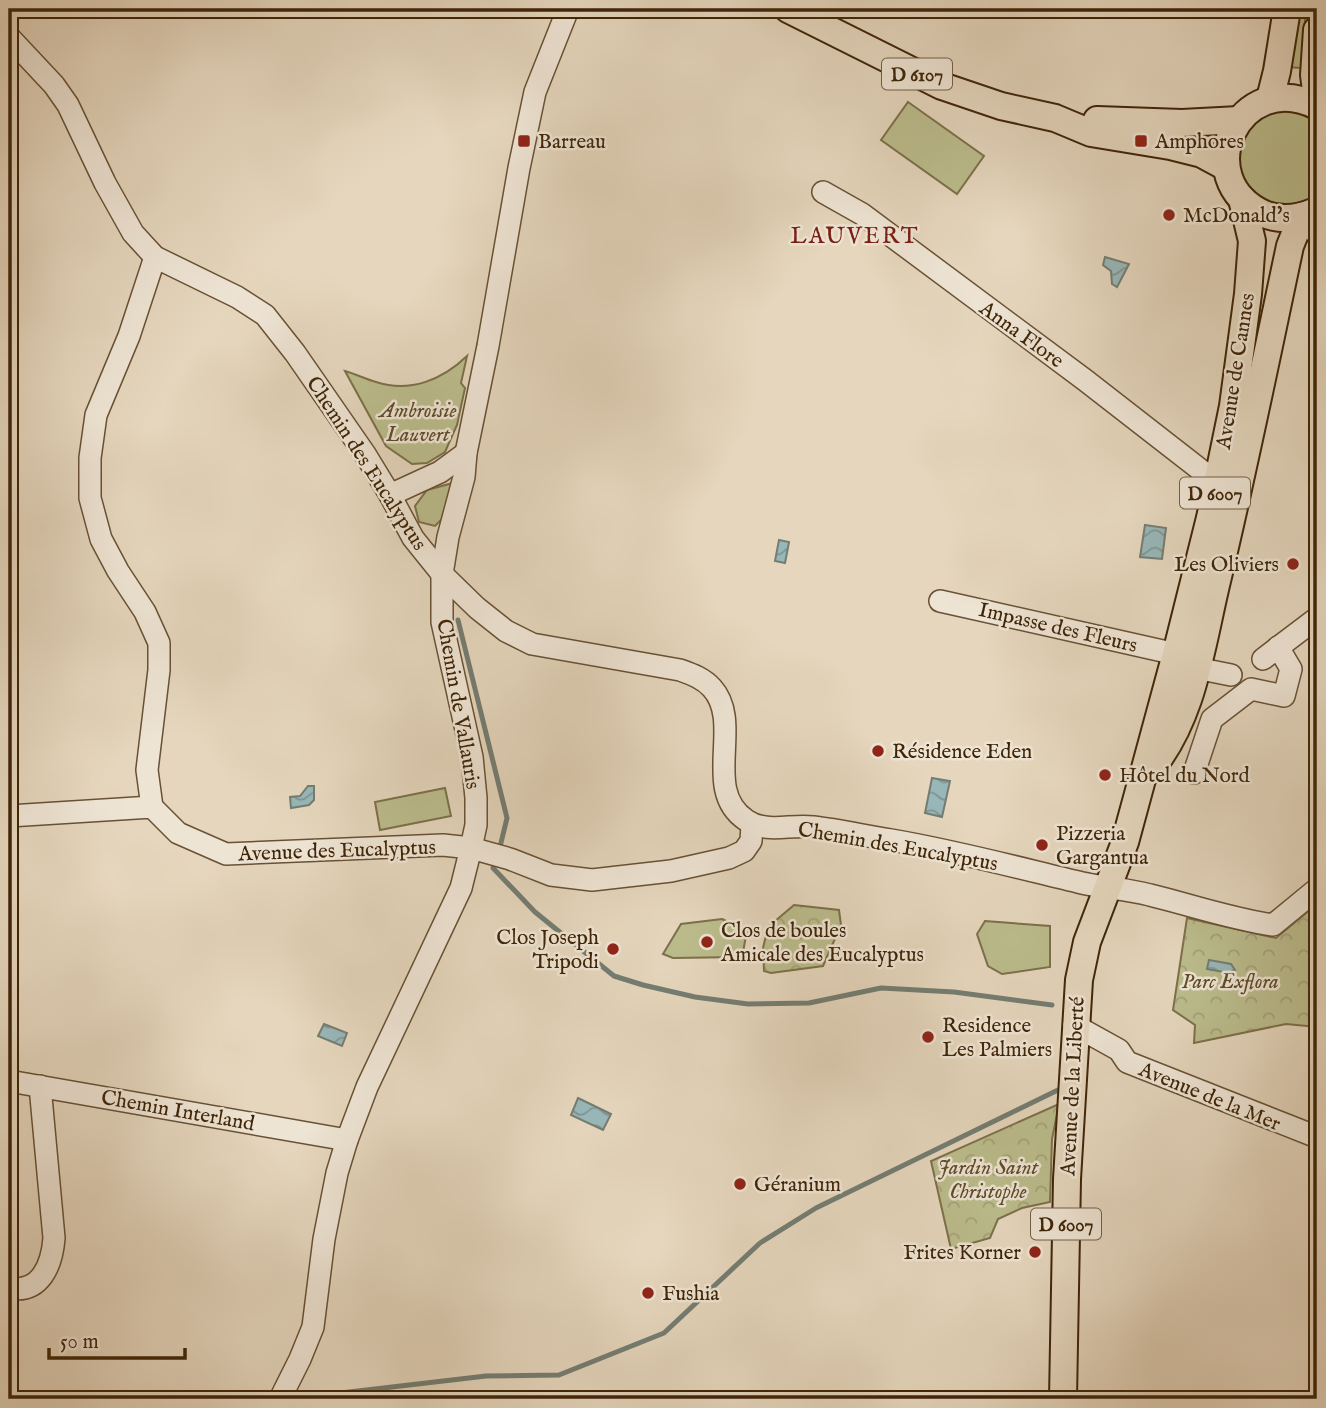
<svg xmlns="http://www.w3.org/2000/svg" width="1326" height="1408" font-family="'IM FELL English',serif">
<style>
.green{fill:#bbbc8c;stroke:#7c704a;stroke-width:2}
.forest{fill:url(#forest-crowns);stroke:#7c704a;stroke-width:2}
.water{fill:url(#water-waves);stroke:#747d72;stroke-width:2}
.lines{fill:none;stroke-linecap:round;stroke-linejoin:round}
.stream{stroke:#747d72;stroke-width:5}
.minor-casing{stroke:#685134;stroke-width:24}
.major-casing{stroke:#3e2507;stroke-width:30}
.minor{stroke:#eee4d4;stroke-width:21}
.major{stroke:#e5d6bd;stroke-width:26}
.poi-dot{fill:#8f2418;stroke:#eee4d4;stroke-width:2.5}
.labels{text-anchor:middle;stroke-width:5;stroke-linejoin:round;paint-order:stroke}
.shield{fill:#eee4d4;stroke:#735e44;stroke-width:2}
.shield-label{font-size:19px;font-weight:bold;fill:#3e2507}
.poi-label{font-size:21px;fill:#3e2507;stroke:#eee4d4;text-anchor:start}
.street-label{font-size:21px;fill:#3e2507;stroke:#eee4d4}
.park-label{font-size:21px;font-style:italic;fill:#5d4b28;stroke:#eee4d4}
.neighbourhood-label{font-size:23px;letter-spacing:2px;fill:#7a1f14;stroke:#eee4d4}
</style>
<defs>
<pattern id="forest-crowns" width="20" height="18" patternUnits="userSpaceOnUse" patternTransform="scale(1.75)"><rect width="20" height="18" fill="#bbbc8c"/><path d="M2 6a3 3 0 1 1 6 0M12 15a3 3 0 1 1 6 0" fill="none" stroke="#a2a177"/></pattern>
<pattern id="water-waves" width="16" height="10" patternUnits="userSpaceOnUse" patternTransform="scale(1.75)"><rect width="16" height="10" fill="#98b7b9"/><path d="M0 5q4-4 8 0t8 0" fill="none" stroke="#7d9594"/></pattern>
</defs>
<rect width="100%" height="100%" fill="#e5d6bd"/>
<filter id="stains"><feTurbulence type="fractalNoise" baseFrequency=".00286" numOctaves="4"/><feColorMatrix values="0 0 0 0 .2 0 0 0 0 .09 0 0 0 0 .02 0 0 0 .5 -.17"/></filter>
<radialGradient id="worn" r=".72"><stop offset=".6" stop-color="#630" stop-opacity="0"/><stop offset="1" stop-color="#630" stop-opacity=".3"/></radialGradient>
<!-- green -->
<g class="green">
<path d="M 1295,9 L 1306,9 L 1301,68 L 1287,67 Z"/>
<path d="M 908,102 L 984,156 L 957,194 L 881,140 Z"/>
<path d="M 1273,110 L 1305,112 L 1317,120 L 1317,196 L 1307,203 L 1291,208 L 1258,200 L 1238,174 L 1238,142 L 1247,128 Z"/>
<path d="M 467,356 L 461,383 L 465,388 L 457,425 L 445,452 L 427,463 L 412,464 L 386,446 L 345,371 C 356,374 365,379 376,382 C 410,393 442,380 467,356 Z"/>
<path d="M 453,483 L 442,519 L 435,526 L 419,522 L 415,506 L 427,490 Z"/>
<path d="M 445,788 L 451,816 L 380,830 L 375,802 Z"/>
<path d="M 722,919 L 747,931 L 742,957 L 673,958 L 663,954 L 681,924 Z"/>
<path d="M 985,921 L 1050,926 L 1050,967 L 1002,974 L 988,966 L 977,934 Z"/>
</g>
<!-- forest -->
<g class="forest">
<path d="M 1317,904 L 1317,1027 L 1286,1024 L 1194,1043 L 1195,1025 L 1173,1010 L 1187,918 L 1276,938 Z"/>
<path d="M 794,905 L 839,910 L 841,925 L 823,966 L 771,973 L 764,971 L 763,948 L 768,927 Z"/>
<path d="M 1059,1104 L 1052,1139 L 1050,1202 L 1022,1208 L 998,1219 L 990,1238 L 951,1249 L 931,1161 Z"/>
</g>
<!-- water -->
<g class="water">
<path d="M 1105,257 L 1129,264 L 1117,287 L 1112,284 L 1111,271 L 1103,265 Z"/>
<path d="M 1145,525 L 1166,528 L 1162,559 L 1140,557 Z"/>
<path d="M 779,540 L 789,542 L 785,563 L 775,561 Z"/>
<path d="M 932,778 L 950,781 L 942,817 L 925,813 Z"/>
<path d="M 308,786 L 314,786 L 314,800 L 309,805 L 291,808 L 290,797 L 300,796 Z"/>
<path d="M 1209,960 L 1231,964 L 1235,970 L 1229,973 L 1207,969 Z"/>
<path d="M 324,1024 L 347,1033 L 342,1046 L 318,1036 Z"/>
<path d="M 578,1098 L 611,1114 L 603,1130 L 571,1115 Z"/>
</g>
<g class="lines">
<!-- stream -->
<g class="stream">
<path d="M 458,620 L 507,818 L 499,851"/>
<path d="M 496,861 L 493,868 L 535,912 L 614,976 L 643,985 L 695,997 L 748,1004 L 809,1003 L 881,988 L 954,992 L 1052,1005"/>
<path d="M 311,1399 L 315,1396 L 486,1376 L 559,1375 L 664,1333 L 760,1243 L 816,1208 L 1058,1090"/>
</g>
<defs>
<g id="minor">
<path d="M 9,37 L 54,85 L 68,105 L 105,183 L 133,233 L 155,257 L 237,297 L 265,315 L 295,353 L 365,454 L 390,495 L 413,538 L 442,574 L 477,608 L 506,631 L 532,644 L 680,670 C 691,674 703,678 712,688 C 744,723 701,790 746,820 C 766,834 790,824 813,827 C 839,830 865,836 891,840 C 956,851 1019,868 1082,883 C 1105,888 1128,889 1150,895 C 1191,905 1231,919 1273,925 L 1317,889"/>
<path d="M 823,192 L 862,214 L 1085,380 L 1202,471 L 1217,479"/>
<path d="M 1317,232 L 1317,235"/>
<path d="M 390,495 L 440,472 L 466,453"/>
<path d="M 940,601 L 1176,654"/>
<path d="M 1263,659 L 1317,618"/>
<path d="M 1196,668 L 1231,675"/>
<path d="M 1194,773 L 1212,719 L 1251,689 L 1284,696 L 1291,669 L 1278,647"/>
<path d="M 152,807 L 147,770 L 159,670 L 159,643 L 145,612 L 118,571 L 101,539 L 90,498 L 90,458 L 96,415 L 129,336 L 155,257"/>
<path d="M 9,816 L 152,807 L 178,833 L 226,854 L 443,845 L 471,848 L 510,859 L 551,875 L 592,880 L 671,871 L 729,858 L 744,851 L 751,841 L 752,824"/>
<path d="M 1074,1025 L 1119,1050 L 1127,1062 L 1317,1137"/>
<path d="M 9,1081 L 347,1140"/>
<path d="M 9,1288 C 41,1294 52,1264 54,1238 L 40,1086"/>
<path d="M 280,1399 L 300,1359 L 313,1327 L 324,1239 L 337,1173 L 347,1140 L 367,1087 L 461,888 L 471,848 L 476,825 L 476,798 L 472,757 L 442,622 L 442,574 L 448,537 L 464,477 L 466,453 L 488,346 L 519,168 L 535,92 L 568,9"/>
</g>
<g id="major">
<path d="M 788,9 L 942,86 L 1001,106 L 1055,118 L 1091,133 L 1170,146 L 1202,154 L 1226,167"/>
<path d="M 1317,30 L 1314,75 L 1317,98"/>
<path d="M 1270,99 L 1277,71 L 1287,9"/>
<path d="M 1097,120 L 1182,123 L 1239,120"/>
<path d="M 1316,211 C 1300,218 1281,221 1264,214 C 1187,179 1239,67 1317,106"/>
<path d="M 1150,770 C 1193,719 1201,648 1216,585 C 1243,473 1266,359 1290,246 L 1302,216"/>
<path d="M 1063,1399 L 1067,1179 L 1079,980 L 1087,942 L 1125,842 L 1176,654 L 1210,518 L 1233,406 L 1248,294 L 1252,241 L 1242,199"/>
</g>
</defs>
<!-- minor casing -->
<use href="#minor" class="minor-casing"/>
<!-- major casing -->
<use href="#major" class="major-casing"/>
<!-- minor -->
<use href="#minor" class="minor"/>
<!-- major -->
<use href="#major" class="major"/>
</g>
<!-- markers -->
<g class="poi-dot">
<rect x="517" y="134" width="14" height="14" rx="3.5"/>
<rect x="1134" y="134" width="14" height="14" rx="3.5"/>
<circle cx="1169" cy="215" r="7"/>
<circle cx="1293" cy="564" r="7"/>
<circle cx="878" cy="751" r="7"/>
<circle cx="1105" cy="775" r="7"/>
<circle cx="1042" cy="845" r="7"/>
<circle cx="707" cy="942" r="7"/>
<circle cx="613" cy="949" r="7"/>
<circle cx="928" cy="1037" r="7"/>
<circle cx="740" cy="1184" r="7"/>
<circle cx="1035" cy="1252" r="7"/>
<circle cx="648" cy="1293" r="7"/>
</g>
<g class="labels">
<!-- shield labels -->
<g class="shield">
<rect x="882" y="58.5" width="70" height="31" rx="5"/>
<rect x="1180" y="477.5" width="70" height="31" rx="5"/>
<rect x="1031" y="1208.5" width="70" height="31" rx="5"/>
</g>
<g class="shield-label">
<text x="917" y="81">D 6107</text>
<text x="1215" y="500">D 6007</text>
<text x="1066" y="1231">D 6007</text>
</g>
<!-- poi labels -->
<g class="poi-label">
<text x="538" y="148">Barreau</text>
<text x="1155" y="148">Amphores</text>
<text x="1183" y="222">McDonald's</text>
<text x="1279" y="571" text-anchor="end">Les Oliviers</text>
<text x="892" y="758">Résidence Eden</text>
<text x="1119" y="782">Hôtel du Nord</text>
<text x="1056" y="840">Pizzeria<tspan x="1056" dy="24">Gargantua</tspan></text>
<text x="721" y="937">Clos de boules<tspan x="721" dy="24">Amicale des Eucalyptus</tspan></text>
<text x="599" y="944" text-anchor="end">Clos Joseph<tspan x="599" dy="24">Tripodi</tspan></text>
<text x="942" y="1032">Residence<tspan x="942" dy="24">Les Palmiers</tspan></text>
<text x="754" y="1191">Géranium</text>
<text x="1021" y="1259" text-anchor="end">Frites Korner</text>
<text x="662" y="1300">Fushia</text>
</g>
<!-- street labels -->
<g class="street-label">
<text transform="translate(1022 334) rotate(36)" y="7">Anna Flore</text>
<text transform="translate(1235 371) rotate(-81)" y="7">Avenue de Cannes</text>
<text transform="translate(367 463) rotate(57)" y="7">Chemin des Eucalyptus</text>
<text transform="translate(1058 627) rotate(13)" y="7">Impasse des Fleurs</text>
<text transform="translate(459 704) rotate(80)" y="7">Chemin de Vallauris</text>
<text transform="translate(898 846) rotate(10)" y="7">Chemin des Eucalyptus</text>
<text transform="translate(337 850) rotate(-2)" y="7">Avenue des Eucalyptus</text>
<text transform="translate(1072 1086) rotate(-87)" y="7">Avenue de la Liberté</text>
<text transform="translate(1210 1096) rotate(22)" y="7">Avenue de la Mer</text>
<text transform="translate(178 1110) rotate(10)" y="7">Chemin Interland</text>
</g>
<!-- park labels -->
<g class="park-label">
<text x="418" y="417">Ambroisie<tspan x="418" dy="24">Lauvert</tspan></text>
<text x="1230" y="988">Parc Exflora</text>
<text x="988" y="1174">Jardin Saint<tspan x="988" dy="24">Christophe</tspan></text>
</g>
<!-- neighbourhood labels -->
<g class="neighbourhood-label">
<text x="855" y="243">LAUVERT</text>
</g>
</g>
<!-- margin -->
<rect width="1326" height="1408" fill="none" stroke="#e5d6bd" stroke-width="35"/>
<rect x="10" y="10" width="1305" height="1387" fill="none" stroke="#3e2507" stroke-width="3.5"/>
<rect x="18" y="18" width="1291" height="1373" fill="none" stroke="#3e2507" stroke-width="2"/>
<!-- scale -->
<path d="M49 1348v10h136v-10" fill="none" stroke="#3e2507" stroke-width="3.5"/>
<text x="60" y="1348" font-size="21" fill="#3e2507" stroke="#eee4d4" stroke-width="5" paint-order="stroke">50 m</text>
<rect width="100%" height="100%" filter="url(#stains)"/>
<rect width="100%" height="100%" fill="url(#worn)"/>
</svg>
